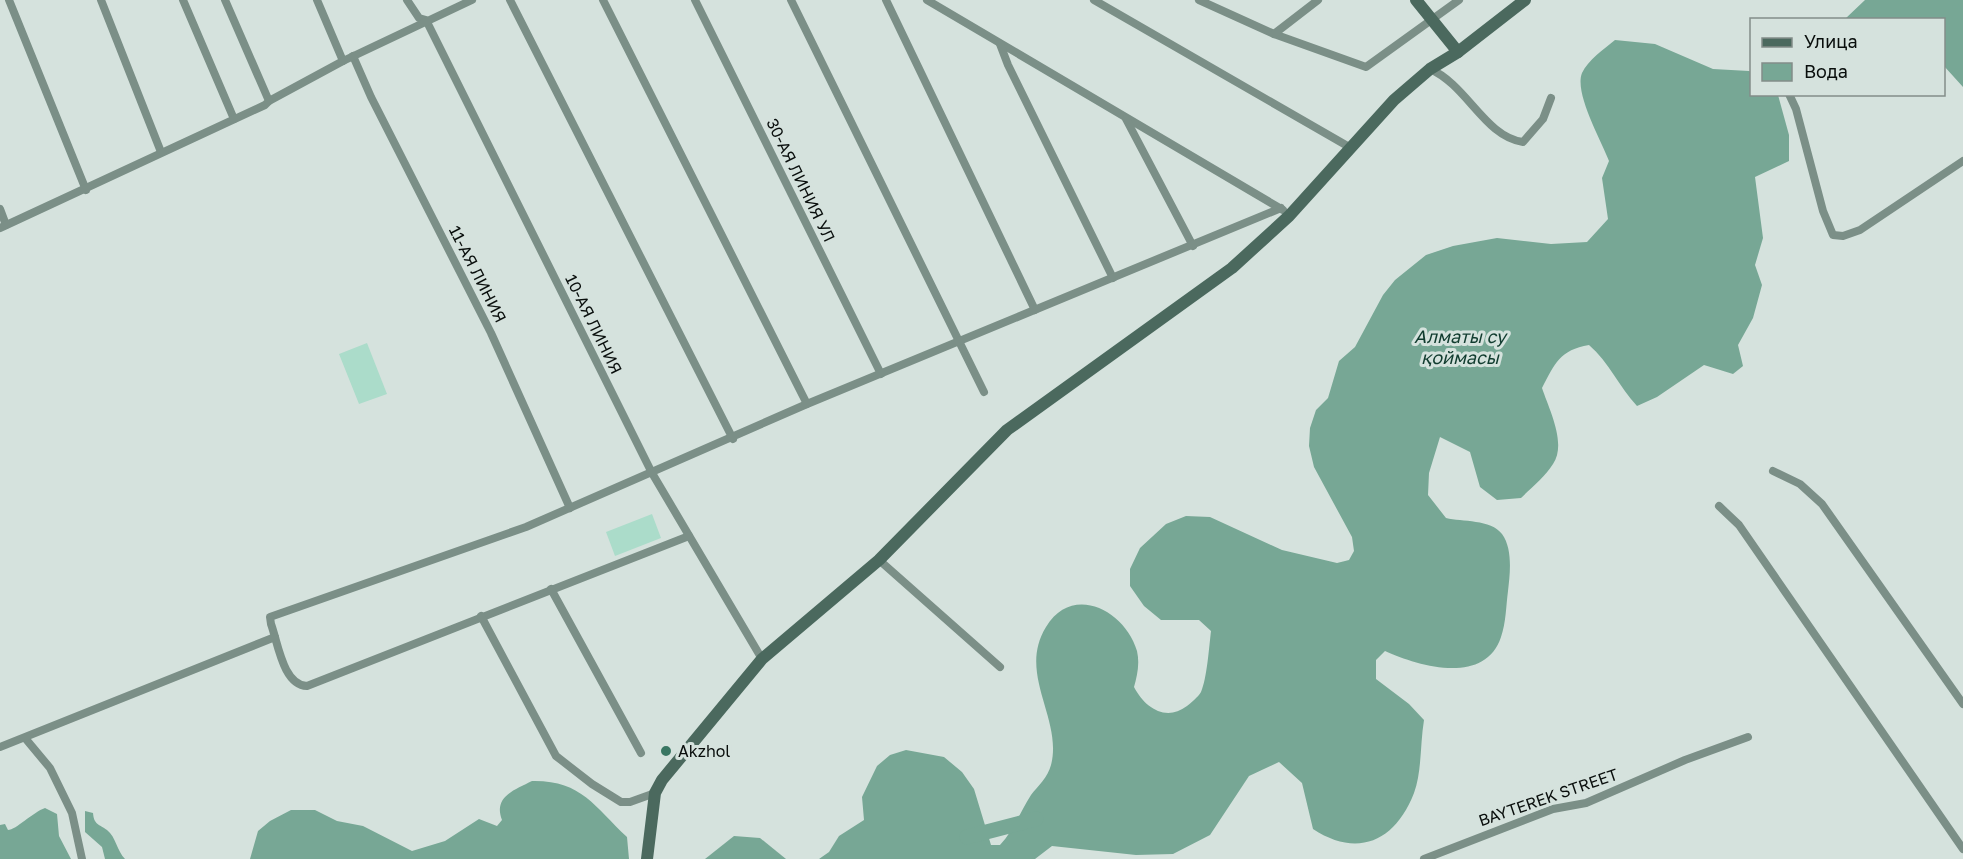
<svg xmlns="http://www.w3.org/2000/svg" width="1963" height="859" font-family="'Golos Text',sans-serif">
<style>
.green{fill:#abdcca}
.water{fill:#77a795}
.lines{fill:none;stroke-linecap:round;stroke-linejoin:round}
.river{stroke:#77a795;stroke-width:15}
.street{stroke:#7b8f87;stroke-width:8}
.secondary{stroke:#4b695e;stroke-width:12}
.poi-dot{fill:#397662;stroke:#d5e2dd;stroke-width:2}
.labels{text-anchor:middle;stroke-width:6;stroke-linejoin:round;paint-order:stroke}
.street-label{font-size:16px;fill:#090e0c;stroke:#d5e2dd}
.poi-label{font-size:16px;fill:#090e0c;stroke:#d5e2dd;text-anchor:start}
.water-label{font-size:18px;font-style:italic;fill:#113c2f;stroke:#d5e2dd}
</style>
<rect width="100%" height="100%" fill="#d5e2dd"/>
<!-- green -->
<g class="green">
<path d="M 367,343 L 387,394 L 359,404 L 339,354 Z"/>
<path d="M 652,514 L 661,538 L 615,556 L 606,532 Z"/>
</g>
<!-- water -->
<g class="water">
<path d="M 1865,0 L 1963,0 L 1963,87 L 1944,66 L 1944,20 L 1845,19 Z"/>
<path d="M 1615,40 L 1655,44 L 1713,69 L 1749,71 L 1751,72 L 1752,94 L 1778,95 L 1789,135 L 1789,161 L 1755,177 L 1763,238 L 1755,265 L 1762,285 L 1753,318 L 1738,345 L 1743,366 L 1733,374 L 1704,365 L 1657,397 L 1637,406 C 1619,387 1609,362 1589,345 C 1560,350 1555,363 1542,388 C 1549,409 1567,444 1553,464 C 1545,477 1531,488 1521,498 L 1497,500 L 1480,487 L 1470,452 L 1440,437 L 1429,473 L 1428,495 L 1446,518 C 1462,522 1491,519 1502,534 C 1513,549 1510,574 1508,591 C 1506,606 1506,623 1501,637 C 1485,686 1418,666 1385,651 L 1376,660 L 1376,679 L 1409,704 L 1424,720 C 1420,744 1422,771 1414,793 C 1395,842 1357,858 1313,829 L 1302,783 L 1279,762 L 1249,776 L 1210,835 L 1173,854 L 1136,855 L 1052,846 L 1035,859 L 819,859 L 829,852 L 839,836 L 864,820 L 862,797 L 877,766 L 890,755 L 906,750 L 944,757 L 962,772 L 974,789 L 991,845 L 1000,845 C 1014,830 1020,812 1031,795 C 1038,786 1048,777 1051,765 C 1063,719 1017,674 1046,627 C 1072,583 1125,610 1137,651 C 1140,664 1137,676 1134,687 C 1145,708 1166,722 1187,706 C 1191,703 1198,697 1201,692 C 1207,678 1209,648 1211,631 L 1199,620 L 1161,620 L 1144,606 L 1130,586 L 1130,569 L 1140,548 L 1166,524 L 1186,516 L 1210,517 L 1282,550 L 1337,563 L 1349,560 L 1354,551 L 1352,537 L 1314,467 L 1309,446 L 1310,428 L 1316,410 L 1328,398 L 1339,361 L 1355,347 L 1383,295 L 1395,280 L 1426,255 L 1453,246 L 1497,238 L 1551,244 L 1587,242 L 1608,219 L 1602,178 L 1609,161 C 1601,140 1574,93 1582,73 C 1588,60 1604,49 1615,40 Z"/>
<path d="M 532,781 C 581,780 594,806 627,837 L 629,859 L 250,859 L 258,831 L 270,821 L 291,810 L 315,810 L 337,821 L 363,826 L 412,851 L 445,841 L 479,819 L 497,826 L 502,820 C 493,797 514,790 532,781 Z"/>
<path d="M 45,808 L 57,814 L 59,836 L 71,859 L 0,859 L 0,825 L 5,824 L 8,830 C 16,830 33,812 45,808 Z"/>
<path d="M 85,811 L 93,813 C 94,825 99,824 107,830 C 116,837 117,851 125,859 L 105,859 L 102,847 L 85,832 Z"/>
<path d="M 734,836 L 760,838 L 786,859 L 705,859 Z"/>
</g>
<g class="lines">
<!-- river -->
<path class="river" d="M 967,837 L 1036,819"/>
<!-- street -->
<g class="street">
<path d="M 9,0 L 86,190"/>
<path d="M 101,0 L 161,152"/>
<path d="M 183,0 L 234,119"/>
<path d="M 317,0 L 343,61"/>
<path d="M 407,0 L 419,18 L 426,20 L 652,473 L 762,659"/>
<path d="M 510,0 L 733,439"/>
<path d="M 603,0 L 807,404"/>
<path d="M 695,0 L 881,374"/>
<path d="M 791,0 L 984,392"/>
<path d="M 886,0 L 1035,310"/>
<path d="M 927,0 L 1283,210"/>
<path d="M 1094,0 L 1351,148"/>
<path d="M 1199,0 L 1274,34 L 1366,67 L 1459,0"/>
<path d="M 1274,34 L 1318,0"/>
<path d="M 1000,44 L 1008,65 L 1113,278"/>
<path d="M 353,56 L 371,97 L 491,333 L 570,508"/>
<path d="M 1430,69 C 1467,85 1485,137 1523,142 L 1543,119 L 1551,98"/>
<path d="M 1789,94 L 1796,109 L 1823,211 L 1833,235 L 1843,236 L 1860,230 L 1963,161"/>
<path d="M 269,101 L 343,61 L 472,0"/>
<path d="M 1126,119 L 1193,246"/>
<path d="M 0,209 L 6,225"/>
<path d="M 0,228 L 265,105 L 269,101 L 225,0"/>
<path d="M 1773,471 L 1800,484 L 1822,504 L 1963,704"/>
<path d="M 1719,506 L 1739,525 L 1963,849"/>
<path d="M 689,536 L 307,686 C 283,685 278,643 271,624 L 270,617 L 526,527 L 807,404 L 1281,208"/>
<path d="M 879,560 L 1000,667"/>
<path d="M 551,589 L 641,753"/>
<path d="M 481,616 L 556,756 L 592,784 L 621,802 L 630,802 L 655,793"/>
<path d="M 25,738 L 50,768 L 72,813 L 82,859"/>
<path d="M 0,747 L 275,637"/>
<path d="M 1424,859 L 1553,809 L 1586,803 L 1685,760 L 1748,737"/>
</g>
<!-- secondary -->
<g class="secondary">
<path d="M 1416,0 L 1458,52"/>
<path d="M 647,859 L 655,793 L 662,780 L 762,659 L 879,560 L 1007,430 L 1232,268 L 1289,216 L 1394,100 L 1430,69 L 1458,52 L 1525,0"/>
</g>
</g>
<!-- markers -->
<circle class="poi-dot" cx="666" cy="751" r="6"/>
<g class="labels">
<!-- street labels -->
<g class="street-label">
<text transform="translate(801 180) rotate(64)" y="6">30-АЯ ЛИНИЯ УЛ</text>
<text transform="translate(478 274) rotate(63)" y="6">11-АЯ ЛИНИЯ</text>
<text transform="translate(594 324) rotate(64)" y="6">10-АЯ ЛИНИЯ</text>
<text transform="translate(1548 797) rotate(-19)" y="6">BAYTEREK STREET</text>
</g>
<!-- poi labels -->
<g class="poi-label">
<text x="678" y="757">Akzhol</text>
</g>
<!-- water labels -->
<g class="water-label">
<text x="1460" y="343">Алматы су<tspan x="1460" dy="21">қоймасы</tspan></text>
</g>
</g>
<!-- legend -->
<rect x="1750" y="18" width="195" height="78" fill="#d5e2dd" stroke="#838d89" stroke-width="1.5"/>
<rect x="1762" y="38" width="30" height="9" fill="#4b695e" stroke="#838d89" stroke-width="1.5"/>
<text x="1804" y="48" font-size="18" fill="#090e0c">Улица</text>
<rect x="1762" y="63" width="30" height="18" fill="#77a795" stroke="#838d89" stroke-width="1.5"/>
<text x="1804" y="78" font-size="18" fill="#090e0c">Вода</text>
</svg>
